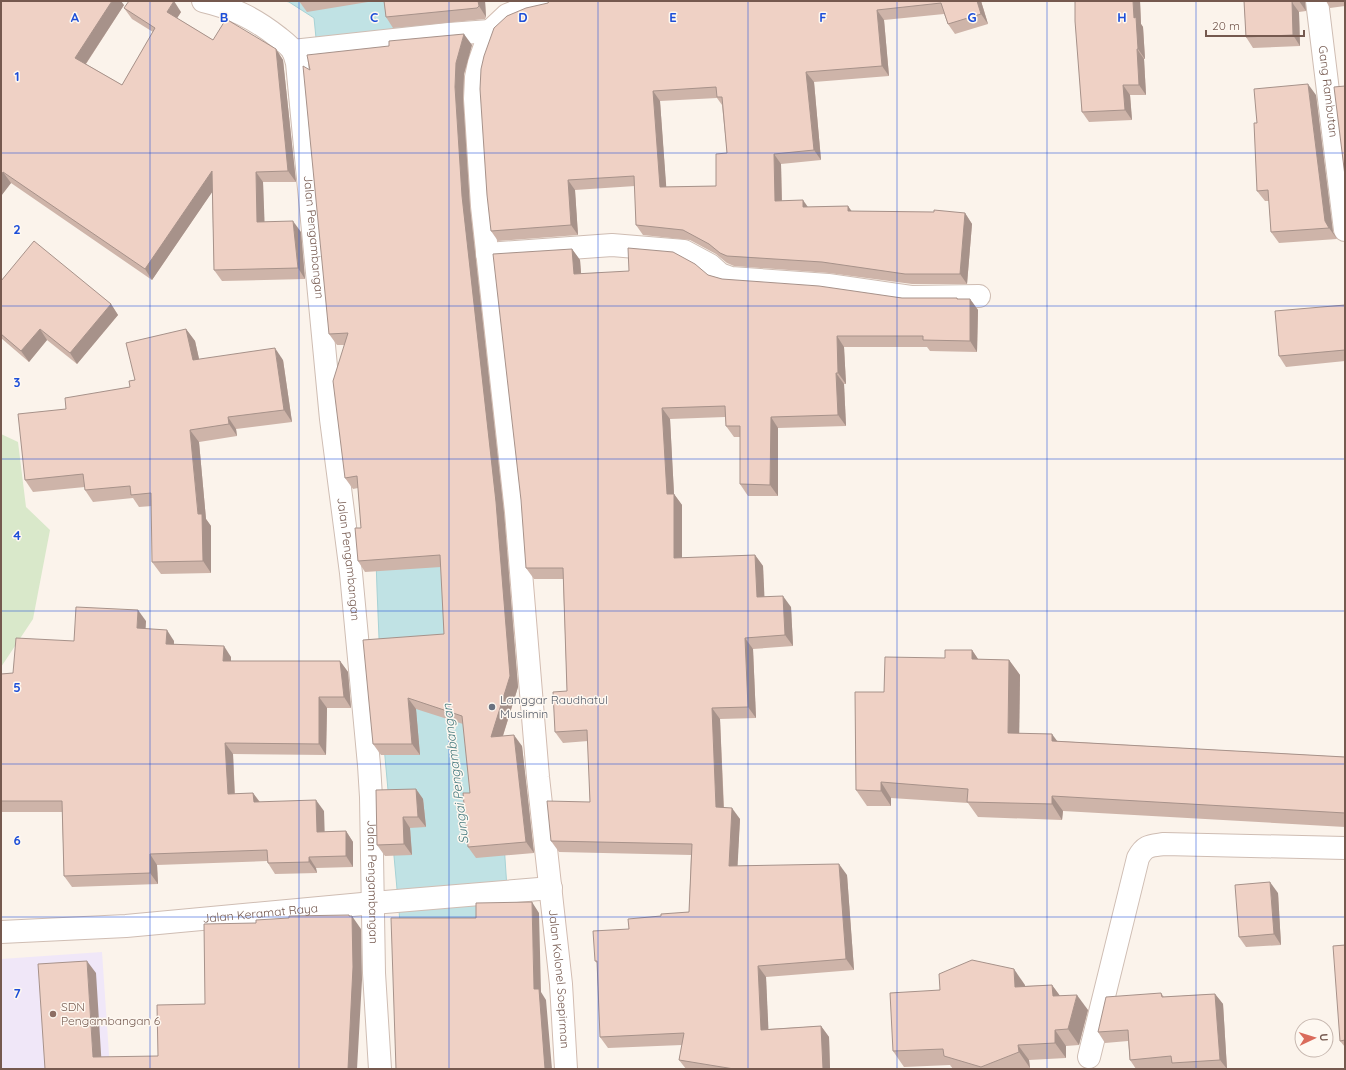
<svg xmlns="http://www.w3.org/2000/svg" width="1346" height="1070" font-family="Quicksand,sans-serif">
<style>
.education{fill:#f0e7f8}
.green{fill:#d9e8ca}
.water{fill:#c0e2e4;stroke:#a7d2d5}
.lines{fill:none;stroke-linecap:round;stroke-linejoin:round}
.street-casing{stroke:#cfbdb3;stroke-width:24}
.secondary-casing{stroke:#d2bcb1;stroke-width:24}
.street{stroke:#fff;stroke-width:22}
.secondary{stroke:#fff;stroke-width:22}
.wall{fill:#ceb4a9;fill-rule:evenodd}
.shaded-wall{fill:#a7928a}
.building{fill:#efd1c5;stroke:#a7928a;fill-rule:evenodd}
.grid{fill:none;stroke:#1d4ed8;stroke-width:1;stroke-opacity:0.55}
.worship-dot{fill:#6b7280;stroke:#fef8f1;stroke-width:1.5}
.education-dot{fill:#8d6e63;stroke:#fef8f1;stroke-width:1.5}
.labels{text-anchor:middle;stroke-width:3;stroke-linejoin:round;paint-order:stroke}
.street-label{font-size:12px;fill:#75594f;stroke:#fef8f1}
.worship-label{font-size:12px;fill:#5b616d;stroke:#fef8f1;text-anchor:start}
.education-label{font-size:12px;fill:#785e54;stroke:#fef8f1;text-anchor:start}
.water-label{font-size:13px;font-style:italic;fill:#477b7f;stroke:#fef8f1}
.grid-label{font-size:13px;text-anchor:middle;font-weight:bold;fill:#1d4ed8;stroke:#fef8f1;stroke-width:3;stroke-linejoin:round;paint-order:stroke}
</style>
<rect width="100%" height="100%" fill="#fbf3eb"/>
<!-- education -->
<path class="education" d="M 102,952 L 110,1069 L 1,1069 L 1,959 Z"/>
<!-- green -->
<path class="green" d="M 1,434 L 18,442 L 26,507 L 50,530 L 33,619 L 1,667 Z"/>
<!-- water -->
<path class="water" d="M 285,1 L 471,1 L 460,5 L 439,41 L 497,738 L 519,1069 L 401,933 L 383,735 L 377,589 L 372,443 L 347,347 L 314,18 L 289,2 Z"/>
<g class="lines">
<defs>
<g id="street">
<path id="s1" d="M 203,1 C 233,8 254,18 278,37 C 283,41 290,46 293,51 C 295,55 296,60 297,63 L 331,419 L 351,573 L 369,765 L 371,797 L 374,973 L 380,1069"/>
<path id="s2" d="M 1317,1 L 1345,230"/>
<path d="M 293,51 L 449,34 L 490,31"/>
<path d="M 487,254 L 612,245 L 684,251 L 710,265 L 720,274 L 731,278 L 828,285 L 911,297 L 979,296"/>
<path id="s3" d="M 1,932 L 126,926 L 373,903 L 551,888"/>
<path d="M 1089,1057 L 1138,858 C 1145,845 1150,846 1164,844 L 1345,848"/>
</g>
<g id="secondary">
<path id="s4" d="M 548,1 L 529,6 L 507,15 L 490,31 L 479,63 L 476,77 L 475,99 L 482,206 L 516,512 L 538,777 L 561,984 L 566,1069"/>
</g>
</defs>
<!-- street casing -->
<use href="#street" class="street-casing"/>
<!-- secondary casing -->
<use href="#secondary" class="secondary-casing"/>
<!-- street -->
<use href="#street" class="street"/>
<!-- secondary -->
<use href="#secondary" class="secondary"/>
</g>
<!-- wall -->
<g class="wall">
<path d="M 1,1 L 124,5 L 86,64 L 122,85 L 153,32 L 132,19 L 124,8 L 181,12 L 177,18 L 213,40 L 276,49 L 283,60 L 296,182 L 263,182 L 264,222 L 301,232 L 305,279 L 222,281 L 214,270 L 212,192 L 152,280 L 11,183 L 1,196 Z"/>
<path d="M 299,1 L 374,1 L 307,12 Z"/>
<path d="M 384,1 L 485,1 L 486,17 L 485,19 L 393,28 L 386,17 Z"/>
<path d="M 549,1 L 981,1 L 988,24 L 955,34 L 948,24 L 944,14 L 884,20 L 889,76 L 814,82 L 821,160 L 781,164 L 782,201 L 808,207 L 848,206 L 851,211 L 965,213 L 972,224 L 967,284 L 912,284 L 829,273 L 734,266 L 727,263 L 716,254 L 690,240 L 643,235 L 636,225 L 635,186 L 575,190 L 578,235 L 498,241 L 491,231 ZM 717,98 L 722,105 L 727,153 L 716,186 L 666,187 L 660,101 Z"/>
<path d="M 1075,1 L 1140,1 L 1141,24 L 1143,27 L 1145,59 L 1144,59 L 1146,95 L 1130,95 L 1132,120 L 1089,122 L 1082,112 Z"/>
<path d="M 1244,1 L 1305,1 L 1306,11 L 1299,12 L 1300,46 L 1253,48 L 1246,37 Z"/>
<path d="M 1326,1 L 1345,1 L 1345,6 L 1330,8 Z"/>
<path d="M 472,45 L 464,74 L 463,98 L 470,207 L 504,513 L 518,687 L 503,736 L 522,746 L 534,853 L 476,858 L 468,847 L 470,793 L 463,724 L 416,709 L 420,755 L 381,755 L 373,744 L 444,634 L 441,567 L 365,572 L 358,561 L 361,528 L 358,488 L 353,489 L 345,478 L 345,345 L 337,345 L 329,334 L 310,70 Z"/>
<path d="M 1316,95 L 1333,232 L 1337,239 L 1279,243 L 1271,232 L 1269,201 L 1265,201 L 1257,191 L 1257,123 Z"/>
<path d="M 572,249 L 580,260 L 581,274 L 708,275 L 722,279 L 902,298 L 957,298 L 958,299 L 970,299 L 978,310 L 977,352 L 930,351 L 927,347 L 844,347 L 846,384 L 844,384 L 846,426 L 778,428 L 778,496 L 748,496 L 740,484 L 740,437 L 734,437 L 726,426 L 725,417 L 670,419 L 674,494 L 682,505 L 682,558 L 755,555 L 763,566 L 764,597 L 791,607 L 793,646 L 753,649 L 756,718 L 720,719 L 724,807 L 740,819 L 737,866 L 847,875 L 854,970 L 766,977 L 768,1029 L 821,1026 L 829,1037 L 830,1069 L 686,1069 L 679,1060 L 682,1045 L 608,1048 L 600,1037 L 597,963 L 595,961 L 629,929 L 661,916 L 689,912 L 691,855 L 559,852 L 551,841 L 590,802 L 588,741 L 563,743 L 555,732 L 567,691 L 563,579 L 534,579 L 526,568 Z"/>
<path d="M 1,281 L 111,304 L 118,315 L 77,364 L 47,340 L 29,362 L 1,338 Z"/>
<path d="M 1345,305 L 1345,361 L 1286,367 L 1279,356 Z"/>
<path d="M 186,329 L 195,341 L 199,359 L 283,360 L 292,422 L 236,429 L 237,436 L 199,442 L 206,519 L 211,526 L 211,573 L 161,574 L 152,562 L 152,506 L 139,507 L 133,498 L 93,502 L 85,490 L 85,487 L 33,492 L 25,480 L 66,409 L 130,387 L 135,380 Z"/>
<path d="M 146,621 L 145,629 L 174,641 L 174,644 L 231,657 L 231,661 L 340,661 L 348,672 L 351,708 L 327,708 L 326,755 L 233,754 L 235,794 L 253,793 L 260,802 L 324,811 L 324,832 L 346,831 L 353,842 L 353,867 L 316,868 L 317,873 L 275,874 L 268,863 L 267,861 L 157,865 L 158,884 L 72,887 L 64,876 L 62,812 L 1,812 L 1,674 L 13,673 L 74,641 Z"/>
<path d="M 972,650 L 978,659 L 1009,660 L 1020,675 L 1019,733 L 1058,741 L 1345,757 L 1345,827 L 1063,811 L 1062,820 L 978,817 L 968,803 L 891,798 L 891,806 L 867,806 L 856,790 L 884,692 L 945,658 Z"/>
<path d="M 416,789 L 423,799 L 426,827 L 410,828 L 412,855 L 385,856 L 377,845 Z"/>
<path d="M 1278,893 L 1281,945 L 1246,947 L 1239,937 Z"/>
<path d="M 1345,945 L 1345,1047 L 1340,1041 Z"/>
<path d="M 1025,985 L 1025,986 L 1052,985 L 1060,996 L 1088,1010 L 1079,1045 L 1066,1046 L 1066,1058 L 1029,1060 L 1030,1068 L 1027,1069 L 953,1069 L 950,1065 L 904,1067 L 893,1051 Z"/>
<path d="M 1161,993 L 1164,997 L 1215,994 L 1223,1004 L 1227,1069 L 1176,1069 L 1175,1068 L 1157,1069 L 1136,1069 L 1130,1060 L 1128,1041 L 1105,1043 L 1098,1032 Z"/>
</g>
<!-- shaded-wall -->
<g class="shaded-wall">
<path d="M 112,1 L 121,1 L 124,5 L 83,68 L 75,58 Z"/>
<path d="M 174,1 L 181,12 L 174,23 L 167,12 Z"/>
<path d="M 478,1 L 485,1 L 486,17 L 479,6 Z"/>
<path d="M 977,1 L 981,1 L 988,24 L 981,14 Z"/>
<path d="M 1133,1 L 1140,1 L 1141,24 L 1143,27 L 1145,59 L 1138,49 L 1134,18 Z"/>
<path d="M 1291,1 L 1299,12 L 1300,46 L 1293,35 Z"/>
<path d="M 1299,1 L 1305,1 L 1306,11 Z"/>
<path d="M 877,10 L 884,20 L 889,76 L 882,66 Z"/>
<path d="M 464,34 L 472,45 L 464,74 L 463,98 L 470,207 L 504,513 L 518,687 L 499,748 L 491,737 L 462,196 L 455,87 L 456,63 Z"/>
<path d="M 276,49 L 283,60 L 296,182 L 288,171 Z"/>
<path d="M 1137,49 L 1144,59 L 1146,95 L 1139,85 Z"/>
<path d="M 806,72 L 814,82 L 821,160 L 814,150 Z"/>
<path d="M 1308,84 L 1316,95 L 1333,232 L 1337,239 L 1329,228 L 1325,221 Z"/>
<path d="M 1123,85 L 1130,95 L 1132,120 L 1125,110 Z"/>
<path d="M 653,91 L 660,101 L 667,197 L 660,187 Z"/>
<path d="M 774,154 L 781,164 L 782,211 L 775,201 Z"/>
<path d="M 212,171 L 219,182 L 152,280 L 145,269 Z"/>
<path d="M 3,172 L 11,183 L 1,196 L 1,175 Z"/>
<path d="M 256,172 L 263,182 L 265,233 L 257,222 Z"/>
<path d="M 568,180 L 575,190 L 578,235 L 571,225 Z"/>
<path d="M 803,200 L 810,210 L 803,207 Z"/>
<path d="M 848,206 L 855,216 L 848,211 Z"/>
<path d="M 965,213 L 972,224 L 967,284 L 960,274 Z"/>
<path d="M 293,221 L 301,232 L 305,279 L 298,268 Z"/>
<path d="M 572,249 L 580,260 L 582,285 L 574,274 Z"/>
<path d="M 970,299 L 978,310 L 977,352 L 970,341 Z"/>
<path d="M 111,304 L 118,315 L 77,364 L 70,353 Z"/>
<path d="M 40,329 L 47,340 L 29,362 L 21,351 Z"/>
<path d="M 186,329 L 195,341 L 202,372 L 193,360 Z"/>
<path d="M 837,336 L 844,347 L 846,384 L 838,373 Z"/>
<path d="M 275,348 L 283,360 L 292,422 L 284,410 Z"/>
<path d="M 836,373 L 844,384 L 846,426 L 838,415 Z"/>
<path d="M 662,408 L 670,419 L 674,494 L 682,505 L 682,569 L 674,558 L 667,494 Z"/>
<path d="M 228,417 L 236,429 L 237,436 L 229,424 Z"/>
<path d="M 771,417 L 778,428 L 778,496 L 770,485 Z"/>
<path d="M 190,430 L 199,442 L 206,519 L 211,526 L 211,573 L 203,561 Z"/>
<path d="M 755,555 L 763,566 L 765,608 L 757,597 Z"/>
<path d="M 783,596 L 791,607 L 793,646 L 785,635 Z"/>
<path d="M 138,610 L 146,621 L 145,639 L 137,628 Z"/>
<path d="M 167,630 L 174,641 L 173,655 L 166,644 Z"/>
<path d="M 745,638 L 753,649 L 756,718 L 748,707 Z"/>
<path d="M 224,646 L 231,657 L 231,672 L 223,661 Z"/>
<path d="M 972,650 L 982,665 L 972,659 Z"/>
<path d="M 1009,660 L 1020,675 L 1019,748 L 1008,733 Z"/>
<path d="M 340,661 L 348,672 L 351,708 L 344,697 Z"/>
<path d="M 319,697 L 327,708 L 326,755 L 319,744 Z"/>
<path d="M 408,698 L 416,709 L 420,755 L 412,744 Z"/>
<path d="M 712,708 L 720,719 L 724,818 L 716,807 Z"/>
<path d="M 1052,734 L 1063,749 L 1052,741 Z"/>
<path d="M 514,735 L 522,746 L 534,853 L 526,842 Z"/>
<path d="M 225,743 L 233,754 L 235,805 L 228,794 Z"/>
<path d="M 881,782 L 891,798 L 891,806 L 881,791 Z"/>
<path d="M 416,789 L 423,799 L 426,827 L 418,817 Z"/>
<path d="M 253,793 L 261,804 L 254,802 Z"/>
<path d="M 1052,796 L 1063,811 L 1062,820 L 1052,804 Z"/>
<path d="M 316,800 L 324,811 L 325,842 L 317,832 Z"/>
<path d="M 732,808 L 740,819 L 737,877 L 729,866 Z"/>
<path d="M 403,817 L 410,828 L 412,855 L 404,844 Z"/>
<path d="M 346,831 L 353,842 L 353,867 L 346,856 Z"/>
<path d="M 150,854 L 157,865 L 158,884 L 150,873 Z"/>
<path d="M 309,857 L 316,868 L 317,873 L 309,862 Z"/>
<path d="M 839,864 L 847,875 L 854,970 L 846,959 Z"/>
<path d="M 1270,882 L 1278,893 L 1281,945 L 1274,934 Z"/>
<path d="M 532,902 L 539,913 L 541,992 L 546,1000 L 552,1069 L 545,1069 L 534,989 Z"/>
<path d="M 349,915 L 352,920 L 352,916 L 361,929 L 362,980 L 357,1069 L 348,1069 Z"/>
<path d="M 87,961 L 96,973 L 102,1069 L 93,1057 Z"/>
<path d="M 758,966 L 766,977 L 769,1041 L 761,1030 Z"/>
<path d="M 1014,969 L 1025,985 L 1026,1002 L 1015,987 Z"/>
<path d="M 1052,985 L 1063,1000 L 1053,996 Z"/>
<path d="M 1215,994 L 1223,1004 L 1227,1069 L 1220,1060 Z"/>
<path d="M 1077,995 L 1088,1010 L 1079,1045 L 1068,1029 Z"/>
<path d="M 821,1026 L 829,1037 L 830,1069 L 823,1069 Z"/>
<path d="M 1055,1030 L 1066,1046 L 1066,1058 L 1055,1043 Z"/>
<path d="M 1018,1045 L 1029,1060 L 1030,1068 L 1019,1052 Z"/>
</g>
<!-- building -->
<g class="building">
<path d="M 1,1 L 112,1 L 75,58 L 122,85 L 155,28 L 124,8 L 129,1 L 174,1 L 167,12 L 213,40 L 226,19 L 276,49 L 288,171 L 256,172 L 257,222 L 293,221 L 298,268 L 214,270 L 212,171 L 145,269 L 3,172 L 1,175 Z"/>
<path d="M 384,1 L 478,1 L 479,6 L 477,8 L 386,17 Z"/>
<path d="M 549,1 L 977,1 L 981,14 L 948,24 L 941,3 L 877,10 L 882,66 L 806,72 L 814,150 L 774,154 L 775,201 L 803,200 L 803,207 L 848,206 L 848,211 L 934,212 L 934,210 L 965,213 L 960,274 L 905,274 L 822,262 L 727,256 L 720,253 L 709,244 L 683,230 L 636,225 L 634,176 L 568,180 L 571,225 L 491,231 L 487,195 L 480,89 L 481,69 L 484,56 L 494,28 L 507,16 L 526,8 L 548,3 ZM 716,87 L 717,97 L 722,97 L 727,153 L 716,154 L 716,186 L 660,187 L 653,91 Z"/>
<path d="M 1075,1 L 1133,1 L 1134,18 L 1136,17 L 1138,49 L 1137,49 L 1139,85 L 1123,85 L 1125,110 L 1082,112 L 1075,21 Z"/>
<path d="M 1244,1 L 1292,1 L 1293,35 L 1246,37 Z"/>
<path d="M 464,34 L 456,63 L 455,87 L 462,196 L 496,502 L 510,676 L 491,737 L 514,735 L 526,842 L 468,847 L 463,793 L 470,793 L 462,716 L 408,698 L 412,744 L 373,744 L 363,640 L 444,634 L 440,555 L 358,561 L 355,528 L 361,528 L 357,476 L 345,478 L 333,381 L 348,333 L 329,334 L 303,66 L 310,70 L 307,55 L 389,46 L 389,41 Z"/>
<path d="M 1308,84 L 1325,221 L 1329,228 L 1271,232 L 1268,190 L 1257,191 L 1254,123 L 1257,123 L 1254,89 Z"/>
<path d="M 1345,86 L 1345,176 L 1334,87 Z"/>
<path d="M 34,241 L 111,304 L 70,353 L 40,329 L 21,351 L 1,334 L 1,281 Z"/>
<path d="M 628,248 L 673,252 L 695,264 L 708,275 L 722,279 L 819,286 L 902,298 L 957,298 L 957,299 L 970,299 L 970,341 L 923,340 L 923,336 L 837,336 L 838,373 L 836,373 L 838,415 L 771,417 L 770,485 L 740,484 L 740,426 L 726,426 L 725,406 L 662,408 L 667,494 L 674,494 L 674,558 L 755,555 L 757,597 L 783,596 L 785,635 L 745,638 L 748,707 L 712,708 L 716,807 L 732,808 L 729,866 L 839,864 L 846,959 L 758,966 L 761,1030 L 821,1026 L 823,1069 L 734,1069 L 679,1060 L 684,1033 L 600,1037 L 597,961 L 595,961 L 593,931 L 629,929 L 628,919 L 661,916 L 661,914 L 689,912 L 692,844 L 551,841 L 547,801 L 590,802 L 587,730 L 555,732 L 553,692 L 567,691 L 563,568 L 526,568 L 521,500 L 493,254 L 572,249 L 574,274 L 629,271 Z"/>
<path d="M 1345,305 L 1345,350 L 1279,356 L 1275,311 Z"/>
<path d="M 186,329 L 193,360 L 275,348 L 284,410 L 228,417 L 229,424 L 190,430 L 198,514 L 202,514 L 203,561 L 152,562 L 151,493 L 131,495 L 130,486 L 85,490 L 83,474 L 25,480 L 18,414 L 66,409 L 65,398 L 130,387 L 129,381 L 135,380 L 126,343 Z"/>
<path d="M 76,607 L 138,610 L 137,628 L 167,630 L 166,644 L 224,646 L 223,661 L 340,661 L 344,697 L 319,697 L 319,744 L 225,743 L 228,794 L 253,793 L 254,802 L 316,800 L 317,832 L 346,831 L 346,856 L 309,857 L 309,862 L 268,863 L 267,850 L 150,854 L 150,873 L 64,876 L 62,801 L 1,801 L 1,674 L 13,673 L 16,638 L 74,641 Z"/>
<path d="M 945,650 L 972,650 L 972,659 L 1009,660 L 1008,733 L 1052,734 L 1052,741 L 1345,757 L 1345,813 L 1052,796 L 1052,804 L 967,802 L 968,789 L 881,782 L 881,791 L 856,790 L 855,692 L 884,692 L 885,657 L 945,658 Z"/>
<path d="M 416,789 L 418,817 L 403,817 L 404,844 L 377,845 L 376,790 Z"/>
<path d="M 1270,882 L 1274,934 L 1239,937 L 1235,885 Z"/>
<path d="M 532,902 L 534,989 L 539,989 L 545,1069 L 396,1069 L 391,918 L 476,918 L 476,903 Z"/>
<path d="M 349,915 L 349,916 L 352,916 L 353,967 L 348,1069 L 45,1069 L 38,964 L 87,961 L 93,1057 L 158,1056 L 157,1005 L 205,1004 L 204,924 L 256,923 L 256,920 L 289,918 L 289,916 Z"/>
<path d="M 1345,945 L 1345,1040 L 1340,1041 L 1333,946 Z"/>
<path d="M 972,960 L 1014,969 L 1015,987 L 1052,985 L 1053,996 L 1077,995 L 1068,1029 L 1055,1030 L 1055,1043 L 1018,1045 L 1019,1052 L 981,1067 L 944,1056 L 943,1049 L 893,1051 L 890,993 L 940,990 L 939,974 Z"/>
<path d="M 1161,993 L 1162,997 L 1215,994 L 1220,1060 L 1172,1063 L 1171,1056 L 1130,1060 L 1128,1030 L 1098,1032 L 1106,997 Z"/>
</g>
<!-- grid -->
<path class="grid" d="M 150,1 L 150,1069M 299,1 L 299,1069M 449,1 L 449,1069M 598,1 L 598,1069M 748,1 L 748,1069M 897,1 L 897,1069M 1047,1 L 1047,1069M 1196,1 L 1196,1069M 1,153 L 1345,153M 1,306 L 1345,306M 1,459 L 1345,459M 1,611 L 1345,611M 1,764 L 1345,764M 1,917 L 1345,917"/>
<!-- markers -->
<circle class="worship-dot" cx="492" cy="707" r="4"/>
<circle class="education-dot" cx="53" cy="1014" r="4"/>
<g class="labels">
<!-- street labels -->
<g class="street-label">
<text dy="4" stroke="none"><textPath href="#s2" startOffset="91">Gang Rambutan</textPath></text>
<text dy="4" stroke="none"><textPath href="#s1" startOffset="292">Jalan Pengambangan</textPath></text>
<text dy="4" stroke="none"><textPath href="#s1" startOffset="616">Jalan Pengambangan</textPath></text>
<text dy="4" stroke="none"><textPath href="#s1" startOffset="940">Jalan Pengambangan</textPath></text>
<text dy="4" stroke="none"><textPath href="#s3" startOffset="260">Jalan Keramat Raya</textPath></text>
<text dy="4" stroke="none"><textPath href="#s4" startOffset="1021">Jalan Kolonel Soepirman</textPath></text>
</g>
<!-- worship labels -->
<g class="worship-label">
<text x="500" y="704">Langgar Raudhatul<tspan x="500" dy="14">Muslimin</tspan></text>
</g>
<!-- education labels -->
<g class="education-label">
<text x="61" y="1011">SDN<tspan x="61" dy="14">Pengambangan 6</tspan></text>
</g>
<!-- water labels -->
<g class="water-label">
<text transform="translate(455 774) rotate(-97)" y="5">Sungai Pengambangan</text>
</g>
</g>
<g class="grid-label">
<text x="75" y="22">A</text>
<text x="224" y="22">B</text>
<text x="374" y="22">C</text>
<text x="523" y="22">D</text>
<text x="673" y="22">E</text>
<text x="823" y="22">F</text>
<text x="972" y="22">G</text>
<text x="1122" y="22">H</text>
<text x="17" y="81">1</text>
<text x="17" y="234">2</text>
<text x="17" y="387">3</text>
<text x="17" y="540">4</text>
<text x="17" y="692">5</text>
<text x="17" y="845">6</text>
<text x="17" y="998">7</text>
</g>
<!-- border -->
<rect width="1346" height="1070" fill="none" stroke="#75594f" stroke-width="4"/>
<!-- north arrow -->
<g transform="translate(1314 1038) rotate(86)"><circle r="19" fill="#fef8f1" stroke="#c7b8b0"/>
<path d="M0-3L7 15L0 10L-7 15Z" fill="#da6b5b"/>
<text y="-6" font-size="11" font-weight="bold" text-anchor="middle" fill="#75594f">U</text>
</g>
<!-- scale -->
<path d="M1206 30v6h98v-6" fill="none" stroke="#75594f" stroke-width="2"/>
<text x="1212" y="30" font-size="12" fill="#75594f" stroke="#fef8f1" stroke-width="3" paint-order="stroke">20 m</text>
</svg>
